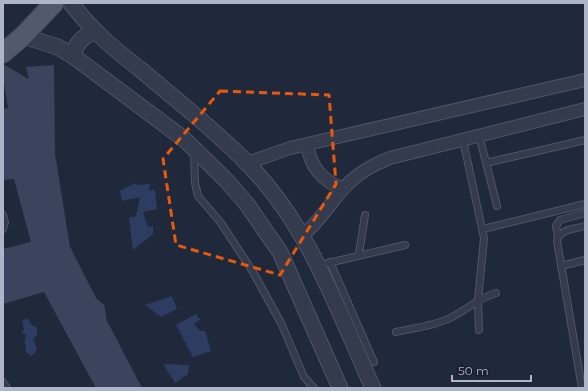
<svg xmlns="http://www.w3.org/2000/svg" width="588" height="391" font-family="Montserrat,sans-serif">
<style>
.water{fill:#2f3c61}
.building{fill:#3c445d}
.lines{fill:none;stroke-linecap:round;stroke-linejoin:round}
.service-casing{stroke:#4f5567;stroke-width:8}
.minor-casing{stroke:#4f5567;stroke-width:14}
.tertiary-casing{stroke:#4f5567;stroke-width:17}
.primary-casing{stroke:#3d4455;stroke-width:21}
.service{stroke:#343b4c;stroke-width:6}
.minor{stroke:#343b4c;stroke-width:12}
.tertiary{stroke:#343b4c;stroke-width:15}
.primary{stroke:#52596d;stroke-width:19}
.marked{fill:none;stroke:#e8590c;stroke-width:3;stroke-dasharray:8 5;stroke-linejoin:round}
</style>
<rect width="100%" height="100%" fill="#20283c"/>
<!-- water -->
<g class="water">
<path d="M 135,183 L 136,185 L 151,184 L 148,190 L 155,190 L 157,209 L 143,212 L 148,227 L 153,226 L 153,234 L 133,250 L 129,218 L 136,216 L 140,197 L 122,201 L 120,191 Z"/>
<path d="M 172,296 L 177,309 L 161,317 L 145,305 Z"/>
<path d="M 196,314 L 200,320 L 194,324 L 200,331 L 205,331 L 211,351 L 193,357 L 176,325 Z"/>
<path d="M 27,318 L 32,325 L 37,328 L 37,335 L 33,339 L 37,349 L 35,353 L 31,356 L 26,352 L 26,345 L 24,342 L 26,335 L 22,332 L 24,329 L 22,321 Z"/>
<path d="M 163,364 L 189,365 L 188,374 L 175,383 Z"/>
</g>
<!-- building -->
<path class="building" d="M 3,64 L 29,79 L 26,67 L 54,65 L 55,154 L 70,247 L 96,298 L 104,305 L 107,321 L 142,388 L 96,388 L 44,292 L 3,304 L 3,249 L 31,242 L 14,179 L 3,180 L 3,109 L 8,108 L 3,77 Z"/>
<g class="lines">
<defs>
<g id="service">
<path d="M 479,135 L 497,206"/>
<path d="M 463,140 L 484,238 L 478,300 L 479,330"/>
<path d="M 194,152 L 195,183 L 198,196 L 221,223 L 253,272 L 281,323 L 304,377 L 314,388"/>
<path d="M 486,163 L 585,140"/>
<path d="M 3,215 L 5,222 L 3,229"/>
<path d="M 483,229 L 585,204"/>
<path d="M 558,238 L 556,226 L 560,220 L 585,213"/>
<path d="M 359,254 L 365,215"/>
<path d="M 330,262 L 374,362"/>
<path d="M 328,263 L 405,245"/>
<path d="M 561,266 L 585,260"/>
<path d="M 396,332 C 414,328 434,326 450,318 C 467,310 478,298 496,293"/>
<path d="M 3,382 L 7,388"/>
<path d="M 582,388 L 557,241 C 560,229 574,229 585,226"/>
</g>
<g id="minor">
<path d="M 307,145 C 311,167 321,180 343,189"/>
<path d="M 247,163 L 290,148 L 585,80"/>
<path d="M 302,236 C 319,222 329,205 343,189 C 356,174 372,165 390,158 L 585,109"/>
</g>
<g id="tertiary">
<path d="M 71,3 C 93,32 113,48 141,70 C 176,100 214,129 246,162 C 309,225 337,309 373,388"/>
<path d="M 23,36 L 58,47 L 73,56 L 184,139 L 226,180 L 246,203 L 280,252 L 340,388"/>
<path d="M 73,56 C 76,43 82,37 94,32"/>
</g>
<path id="primary" d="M 3,53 L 23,36 L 54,3"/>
</defs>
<!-- service casing -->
<use href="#service" class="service-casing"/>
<!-- minor casing -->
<use href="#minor" class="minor-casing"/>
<!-- tertiary casing -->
<use href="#tertiary" class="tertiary-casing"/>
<!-- primary casing -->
<use href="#primary" class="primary-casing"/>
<!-- service -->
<use href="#service" class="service"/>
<!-- minor -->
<use href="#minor" class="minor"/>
<!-- tertiary -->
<use href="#tertiary" class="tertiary"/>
<!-- primary -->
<use href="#primary" class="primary"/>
</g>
<!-- marked area -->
<path class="marked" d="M 220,91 L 329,95 L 336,184 L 280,275 L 176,245 L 163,159 Z"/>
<!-- border -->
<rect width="588" height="391" fill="none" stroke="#afb5c8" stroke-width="8"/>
<!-- scale -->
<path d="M452 375v6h79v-6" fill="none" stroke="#afb5c8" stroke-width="2"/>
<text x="458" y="375" font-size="12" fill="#afb5c8" stroke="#1a2031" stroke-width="3" paint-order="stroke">50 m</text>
</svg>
